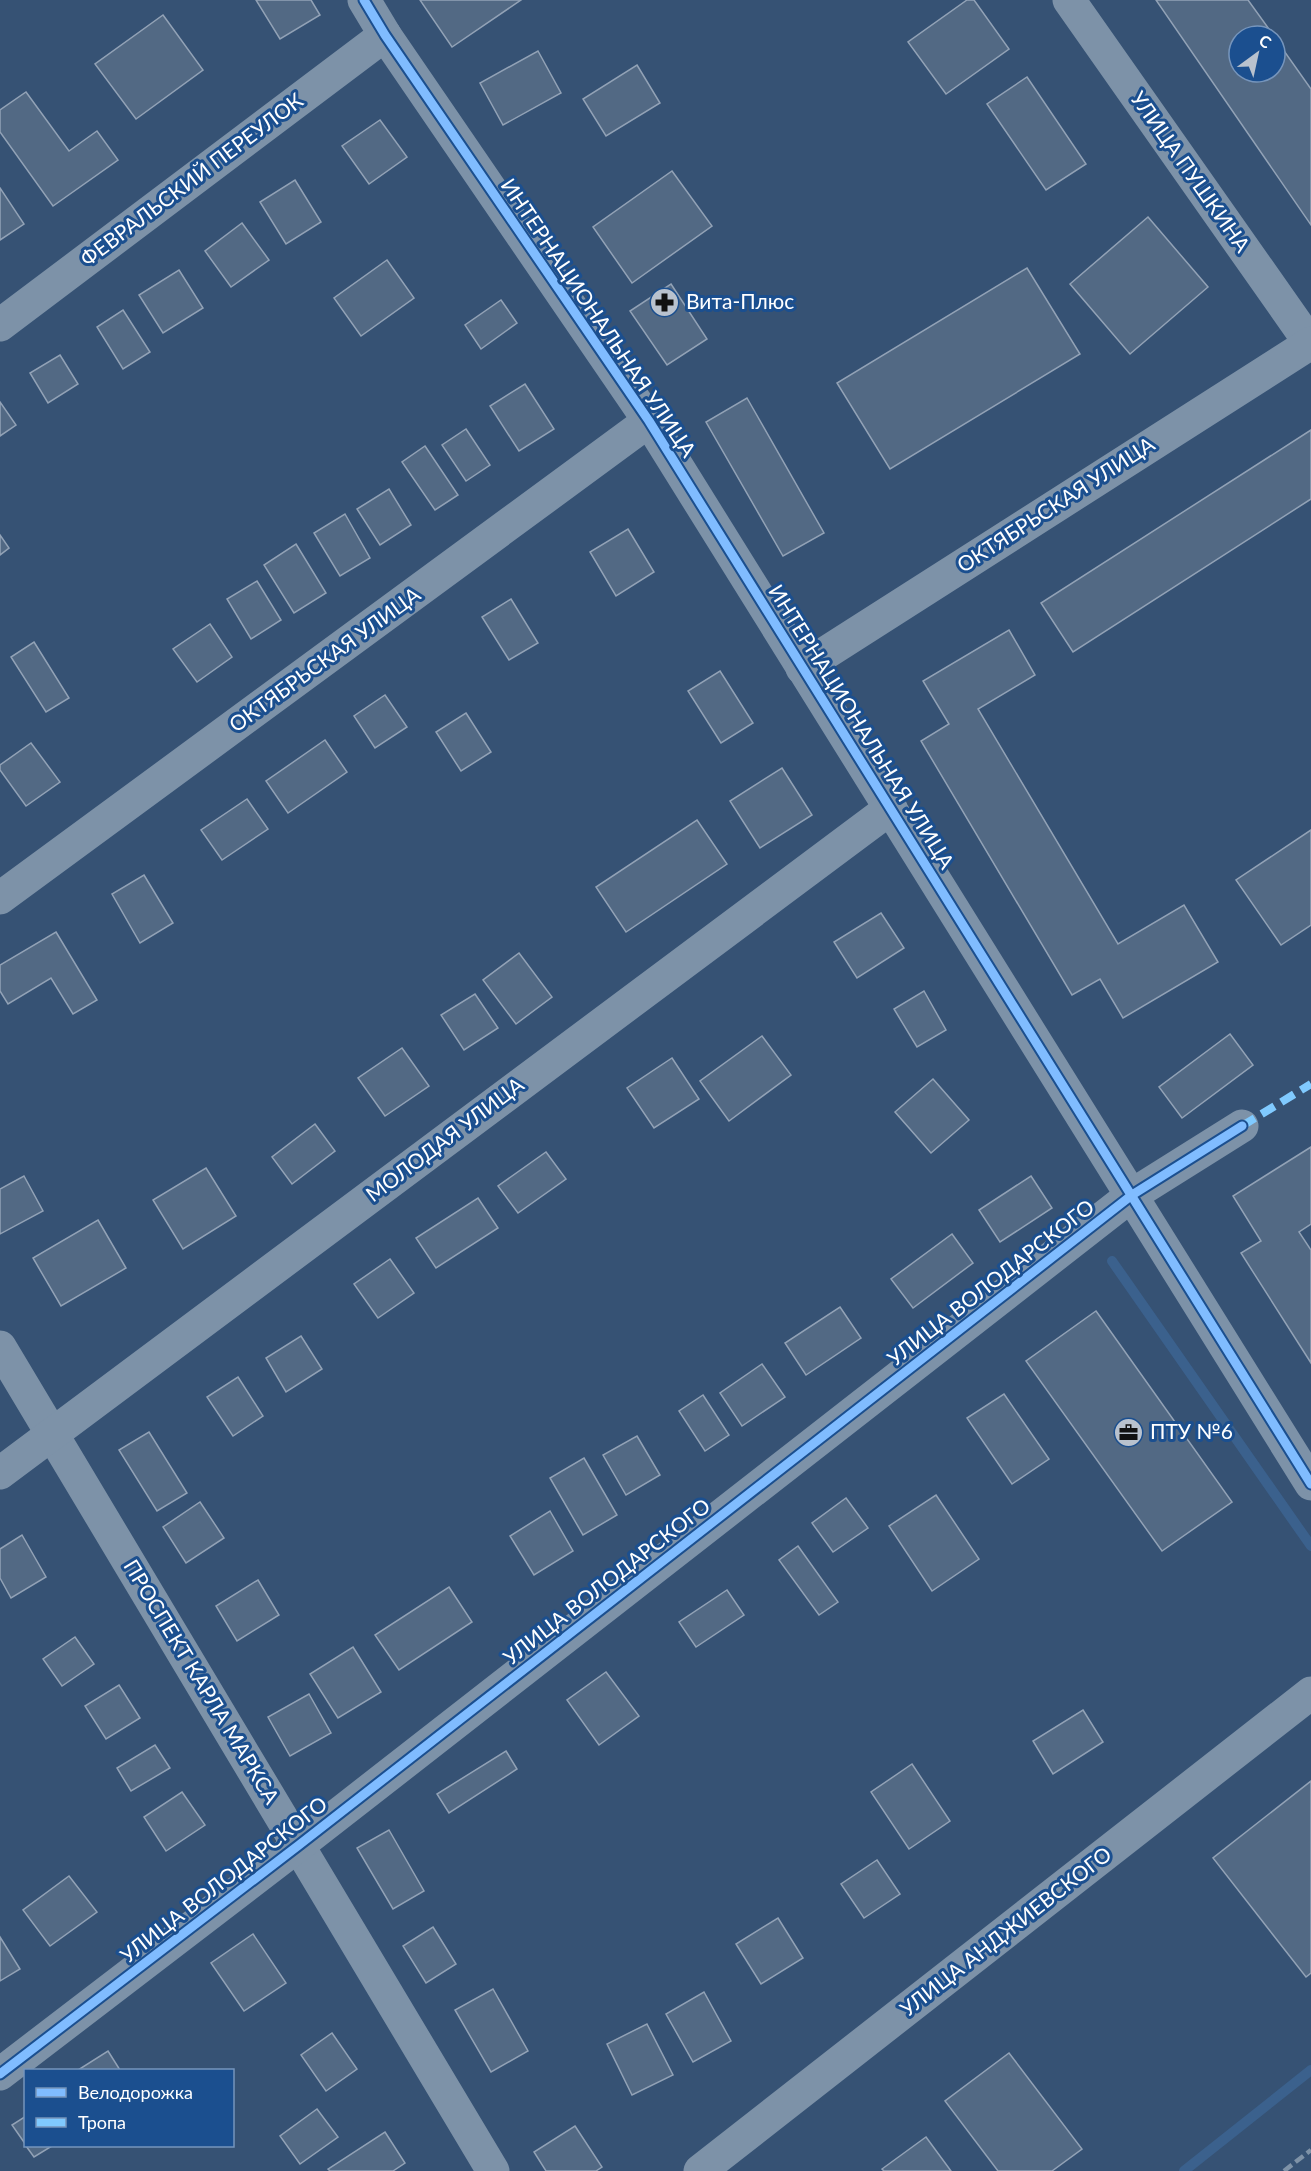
<svg xmlns="http://www.w3.org/2000/svg" width="1311" height="2171" font-family="Lato,sans-serif">
<style>
.lines{fill:none;stroke-linecap:round;stroke-linejoin:round}
.stream{stroke:#3b618d;stroke-width:10}
.building{fill:#526984;stroke:#92a2b6;stroke-width:1.5}
.minor{stroke:#7d92a8;stroke-width:33}
.rail{stroke:#7e92a7;stroke-width:4.5;stroke-dasharray:10 4.5;stroke-linecap:butt}
.quiet{stroke:#80caff;stroke-width:8;stroke-dasharray:15 8;stroke-linecap:butt}
.cycleway-casing{stroke:#1b4f8f;stroke-width:13}
.cycleway{stroke:#80bcff;stroke-width:9}
.labels{text-anchor:middle;stroke-width:6;stroke-linejoin:round;paint-order:stroke}
.street-label{font-size:21px;fill:#fff;stroke:#1b4f8f}
.poi-label{font-size:21px;fill:#fff;stroke:#1b4f8f;text-anchor:start}
</style>
<rect width="100%" height="100%" fill="#365274"/>
<g class="lines">
<!-- stream -->
<g class="stream">
<path d="M 1112,1261 L 1311,1546"/>
<path d="M 1184,2171 L 1311,2070"/>
</g>
</g>
<!-- building -->
<g class="building">
<path d="M 256,0 L 311,0 L 320,15 L 280,39 Z"/>
<path d="M 420,0 L 521,0 L 452,47 Z"/>
<path d="M 967,0 L 974,0 L 1009,49 L 946,94 L 908,42 Z"/>
<path d="M 1156,0 L 1248,0 L 1274,36 L 1239,36 L 1239,72 L 1275,72 L 1275,38 L 1311,89 L 1311,225 Z"/>
<path d="M 163,15 L 203,70 L 136,119 L 95,64 Z"/>
<path d="M 538,51 L 561,93 L 503,125 L 480,83 Z"/>
<path d="M 637,65 L 660,103 L 606,136 L 583,99 Z"/>
<path d="M 1027,77 L 1086,164 L 1046,190 L 987,104 Z"/>
<path d="M 26,92 L 69,151 L 97,131 L 118,160 L 53,206 L 0,132 L 0,110 Z"/>
<path d="M 380,120 L 407,157 L 369,184 L 342,146 Z"/>
<path d="M 672,171 L 712,226 L 632,283 L 593,227 Z"/>
<path d="M 295,180 L 321,222 L 286,244 L 260,202 Z"/>
<path d="M 0,188 L 24,224 L 0,240 Z"/>
<path d="M 1148,217 L 1208,287 L 1130,354 L 1070,284 Z"/>
<path d="M 242,223 L 269,260 L 231,287 L 205,251 Z"/>
<path d="M 387,260 L 414,298 L 361,336 L 334,298 Z"/>
<path d="M 1027,268 L 1080,354 L 890,469 L 837,383 Z"/>
<path d="M 179,270 L 203,308 L 163,333 L 139,295 Z"/>
<path d="M 671,284 L 707,339 L 667,365 L 630,311 Z"/>
<path d="M 501,300 L 517,323 L 481,349 L 465,325 Z"/>
<path d="M 123,310 L 150,352 L 123,369 L 97,327 Z"/>
<path d="M 60,355 L 78,384 L 48,403 L 30,373 Z"/>
<path d="M 525,384 L 554,429 L 519,451 L 490,406 Z"/>
<path d="M 747,398 L 824,533 L 783,556 L 706,422 Z"/>
<path d="M 0,402 L 16,425 L 0,436 Z"/>
<path d="M 466,429 L 490,465 L 466,481 L 442,445 Z"/>
<path d="M 1311,430 L 1311,499 L 1073,652 L 1041,603 Z"/>
<path d="M 425,446 L 458,495 L 435,510 L 402,462 Z"/>
<path d="M 389,489 L 411,525 L 380,545 L 357,509 Z"/>
<path d="M 345,514 L 370,558 L 340,576 L 314,533 Z"/>
<path d="M 628,529 L 654,572 L 616,596 L 590,552 Z"/>
<path d="M 0,535 L 9,548 L 0,555 Z"/>
<path d="M 296,544 L 326,593 L 294,613 L 264,565 Z"/>
<path d="M 257,581 L 281,620 L 251,639 L 227,599 Z"/>
<path d="M 511,599 L 538,643 L 509,660 L 482,617 Z"/>
<path d="M 210,624 L 232,657 L 197,682 L 173,649 Z"/>
<path d="M 1009,630 L 1035,675 L 978,709 L 1118,944 L 1184,905 L 1218,962 L 1123,1018 L 1100,979 L 1072,995 L 921,741 L 949,724 L 923,681 Z"/>
<path d="M 34,642 L 69,698 L 46,712 L 11,657 Z"/>
<path d="M 720,671 L 753,723 L 721,743 L 688,691 Z"/>
<path d="M 385,695 L 407,727 L 375,748 L 354,716 Z"/>
<path d="M 466,713 L 491,752 L 461,771 L 436,732 Z"/>
<path d="M 325,740 L 347,772 L 288,813 L 266,781 Z"/>
<path d="M 31,743 L 60,782 L 26,806 L 0,770 L 0,765 Z"/>
<path d="M 782,768 L 812,815 L 760,848 L 730,801 Z"/>
<path d="M 247,799 L 268,829 L 222,860 L 201,830 Z"/>
<path d="M 697,820 L 727,864 L 626,932 L 596,887 Z"/>
<path d="M 1311,830 L 1311,925 L 1281,945 L 1236,880 Z"/>
<path d="M 144,875 L 173,923 L 140,943 L 112,894 Z"/>
<path d="M 881,913 L 904,948 L 857,978 L 834,942 Z"/>
<path d="M 56,932 L 97,1000 L 73,1014 L 51,978 L 8,1004 L 0,991 L 0,965 Z"/>
<path d="M 519,953 L 552,997 L 516,1024 L 483,980 Z"/>
<path d="M 924,991 L 946,1030 L 917,1047 L 894,1009 Z"/>
<path d="M 475,994 L 498,1028 L 464,1050 L 441,1015 Z"/>
<path d="M 1230,1034 L 1253,1065 L 1182,1118 L 1159,1087 Z"/>
<path d="M 762,1036 L 791,1075 L 729,1121 L 700,1081 Z"/>
<path d="M 402,1048 L 429,1086 L 385,1116 L 358,1078 Z"/>
<path d="M 672,1058 L 699,1099 L 654,1128 L 627,1088 Z"/>
<path d="M 933,1079 L 969,1120 L 931,1153 L 895,1112 Z"/>
<path d="M 315,1124 L 335,1151 L 292,1184 L 272,1157 Z"/>
<path d="M 1311,1147 L 1311,1224 L 1299,1232 L 1311,1250 L 1311,1363 L 1241,1253 L 1261,1241 L 1233,1196 Z"/>
<path d="M 546,1152 L 566,1179 L 518,1213 L 498,1186 Z"/>
<path d="M 206,1168 L 236,1216 L 183,1249 L 153,1200 Z"/>
<path d="M 24,1176 L 43,1211 L 0,1234 L 0,1189 Z"/>
<path d="M 1031,1176 L 1052,1208 L 1000,1242 L 979,1210 Z"/>
<path d="M 478,1198 L 498,1228 L 436,1268 L 416,1238 Z"/>
<path d="M 98,1220 L 126,1268 L 61,1306 L 33,1258 Z"/>
<path d="M 952,1234 L 973,1263 L 913,1308 L 891,1279 Z"/>
<path d="M 390,1259 L 414,1293 L 378,1318 L 354,1284 Z"/>
<path d="M 840,1307 L 861,1338 L 806,1375 L 785,1343 Z"/>
<path d="M 1096,1311 L 1232,1502 L 1162,1551 L 1026,1361 Z"/>
<path d="M 301,1336 L 322,1369 L 286,1392 L 266,1358 Z"/>
<path d="M 762,1364 L 785,1397 L 742,1426 L 720,1393 Z"/>
<path d="M 238,1377 L 263,1416 L 233,1436 L 207,1397 Z"/>
<path d="M 1004,1394 L 1049,1459 L 1012,1484 L 967,1418 Z"/>
<path d="M 703,1395 L 729,1435 L 705,1451 L 679,1411 Z"/>
<path d="M 149,1432 L 187,1493 L 157,1511 L 119,1450 Z"/>
<path d="M 637,1436 L 660,1475 L 626,1495 L 603,1455 Z"/>
<path d="M 584,1458 L 617,1515 L 583,1535 L 550,1478 Z"/>
<path d="M 936,1495 L 979,1559 L 932,1591 L 889,1526 Z"/>
<path d="M 846,1498 L 868,1528 L 833,1552 L 812,1523 Z"/>
<path d="M 200,1502 L 224,1538 L 186,1563 L 163,1527 Z"/>
<path d="M 550,1511 L 573,1551 L 534,1575 L 510,1536 Z"/>
<path d="M 22,1535 L 46,1577 L 11,1598 L 0,1578 L 0,1549 Z"/>
<path d="M 798,1546 L 838,1602 L 819,1615 L 779,1560 Z"/>
<path d="M 258,1580 L 279,1615 L 237,1641 L 216,1606 Z"/>
<path d="M 449,1587 L 472,1622 L 399,1670 L 375,1635 Z"/>
<path d="M 727,1590 L 744,1615 L 696,1647 L 679,1622 Z"/>
<path d="M 75,1637 L 94,1664 L 62,1686 L 43,1659 Z"/>
<path d="M 353,1647 L 381,1692 L 338,1718 L 310,1674 Z"/>
<path d="M 606,1672 L 639,1716 L 599,1745 L 567,1700 Z"/>
<path d="M 119,1685 L 140,1718 L 106,1739 L 85,1706 Z"/>
<path d="M 309,1694 L 331,1733 L 290,1756 L 268,1717 Z"/>
<path d="M 1083,1710 L 1103,1742 L 1053,1774 L 1033,1741 Z"/>
<path d="M 155,1745 L 170,1768 L 131,1791 L 117,1768 Z"/>
<path d="M 506,1751 L 517,1769 L 449,1813 L 437,1794 Z"/>
<path d="M 912,1764 L 950,1821 L 909,1849 L 871,1792 Z"/>
<path d="M 1311,1781 L 1311,1973 L 1306,1977 L 1213,1858 Z"/>
<path d="M 182,1792 L 205,1825 L 166,1851 L 144,1817 Z"/>
<path d="M 389,1830 L 424,1891 L 393,1909 L 357,1848 Z"/>
<path d="M 877,1860 L 900,1894 L 864,1918 L 841,1884 Z"/>
<path d="M 69,1876 L 97,1912 L 50,1946 L 23,1910 Z"/>
<path d="M 778,1918 L 803,1958 L 761,1984 L 736,1944 Z"/>
<path d="M 433,1927 L 456,1964 L 426,1983 L 403,1946 Z"/>
<path d="M 253,1934 L 286,1983 L 244,2011 L 211,1963 Z"/>
<path d="M 0,1937 L 20,1969 L 0,1981 Z"/>
<path d="M 493,1989 L 528,2051 L 491,2072 L 455,2010 Z"/>
<path d="M 704,1992 L 731,2041 L 693,2062 L 666,2014 Z"/>
<path d="M 647,2024 L 673,2075 L 632,2095 L 607,2044 Z"/>
<path d="M 332,2033 L 357,2069 L 326,2091 L 301,2055 Z"/>
<path d="M 108,2051 L 120,2070 L 78,2070 Z"/>
<path d="M 1009,2053 L 1082,2149 L 1052,2171 L 998,2171 L 945,2101 Z"/>
<path d="M 317,2109 L 338,2137 L 300,2164 L 280,2136 Z"/>
<path d="M 26,2116 L 26,2145 L 12,2125 Z"/>
<path d="M 575,2126 L 602,2167 L 596,2171 L 546,2171 L 534,2152 Z"/>
<path d="M 385,2132 L 405,2163 L 393,2171 L 330,2171 L 328,2169 Z"/>
<path d="M 926,2137 L 951,2171 L 884,2171 L 882,2169 Z"/>
<path d="M 26,2146 L 52,2146 L 34,2157 Z"/>
</g>
<g class="lines">
<!-- minor -->
<g class="minor">
<path d="M 364,0 L 385,35 L 649,421 L 1311,1484"/>
<path d="M 1069,0 L 1310,343"/>
<path d="M 0,325 L 385,35"/>
<path d="M 802,668 L 1311,343"/>
<path d="M 0,898 L 649,421"/>
<path d="M 0,1347 L 493,2171"/>
<path d="M 0,1473 L 891,808"/>
<path d="M 0,2074 L 299,1845 L 1132,1195 L 1242,1126"/>
<path d="M 700,2171 L 1311,1693"/>
</g>
<!-- rail -->
<path class="rail" d="M 1284,2171 L 1311,2150"/>
<!-- quiet -->
<path class="quiet" d="M 1242,1126 L 1311,1084"/>
<defs>
<g id="cycleway">
<path d="M 364,0 L 385,35 L 649,421 L 1311,1484"/>
<path d="M 0,2074 L 299,1845 L 1132,1195 L 1242,1126"/>
</g>
</defs>
<!-- cycleway casing -->
<use href="#cycleway" class="cycleway-casing"/>
<!-- cycleway -->
<use href="#cycleway" class="cycleway"/>
</g>
<!-- icons -->
<defs>
<symbol id="pharmacy-disc" viewBox="-11 -11 22 22"><circle r="9.5" fill="#b9c2ce" stroke="#1b4f8f"/><path d="M-2-6h4v4h4v4h-4v4h-4v-4h-4v-4h4Z" fill="#111"/></symbol>
<symbol id="office-disc" viewBox="-11 -11 22 22"><circle r="9.5" fill="#b9c2ce" stroke="#1b4f8f"/><path d="M-6-3h4V-5.5h4V-3h4V5H-6ZM-1-4.5V-3h2v-1.5ZM-6 0V1H6V0Z" fill="#111"/></symbol>
</defs>
<g fill-rule="evenodd">
<use href="#pharmacy-disc" x="648" y="286" width="33" height="33"/>
<use href="#office-disc" x="1112" y="1416" width="33" height="33"/>
</g>
<g class="labels">
<!-- street labels -->
<g class="street-label">
<text transform="translate(1190 172) rotate(55)" y="7">УЛИЦА ПУШКИНА</text>
<text transform="translate(192 180) rotate(-37)" y="7">ФЕВРАЛЬСКИЙ ПЕРЕУЛОК</text>
<text transform="translate(598 318) rotate(56)" y="7">ИНТЕРНАЦИОНАЛЬНАЯ УЛИЦА</text>
<text transform="translate(1056 505) rotate(-33)" y="7">ОКТЯБРЬСКАЯ УЛИЦА</text>
<text transform="translate(325 660) rotate(-36)" y="7">ОКТЯБРЬСКАЯ УЛИЦА</text>
<text transform="translate(861 727) rotate(58)" y="7">ИНТЕРНАЦИОНАЛЬНАЯ УЛИЦА</text>
<text transform="translate(445 1140) rotate(-37)" y="7">МОЛОДАЯ УЛИЦА</text>
<text transform="translate(991 1283) rotate(-38)" y="7">УЛИЦА ВОЛОДАРСКОГО</text>
<text transform="translate(607 1582) rotate(-38)" y="7">УЛИЦА ВОЛОДАРСКОГО</text>
<text transform="translate(201 1682) rotate(59)" y="7">ПРОСПЕКТ КАРЛА МАРКСА</text>
<text transform="translate(224 1880) rotate(-38)" y="7">УЛИЦА ВОЛОДАРСКОГО</text>
<text transform="translate(1006 1932) rotate(-38)" y="7">УЛИЦА АНДЖИЕВСКОГО</text>
</g>
<!-- poi labels -->
<g class="poi-label">
<text x="686" y="309">Вита-Плюс</text>
<text x="1150" y="1439">ПТУ №6</text>
</g>
</g>
<!-- legend -->
<rect x="24" y="2069" width="210" height="78" fill="#1b4f8f" stroke="#7695bc" stroke-width="1.5"/>
<rect x="36" y="2088" width="30" height="9" fill="#80bcff" stroke="#7695bc" stroke-width="1.5"/>
<text x="78" y="2099" font-size="18" fill="#ffffff">Велодорожка</text>
<rect x="36" y="2118" width="30" height="9" fill="#80caff" stroke="#7695bc" stroke-width="1.5"/>
<text x="78" y="2129" font-size="18" fill="#ffffff">Тропа</text>
<!-- north arrow -->
<g transform="translate(1257 54) rotate(33)"><circle r="28" fill="#1b4f8f" stroke="#7695bc" stroke-width="1.5"/>
<path d="M0-4.5L10 22L0 15L-10 22Z" fill="#b9c2ce"/>
<text y="-9" font-size="16" font-weight="bold" text-anchor="middle" fill="#ffffff">С</text>
</g>
</svg>
